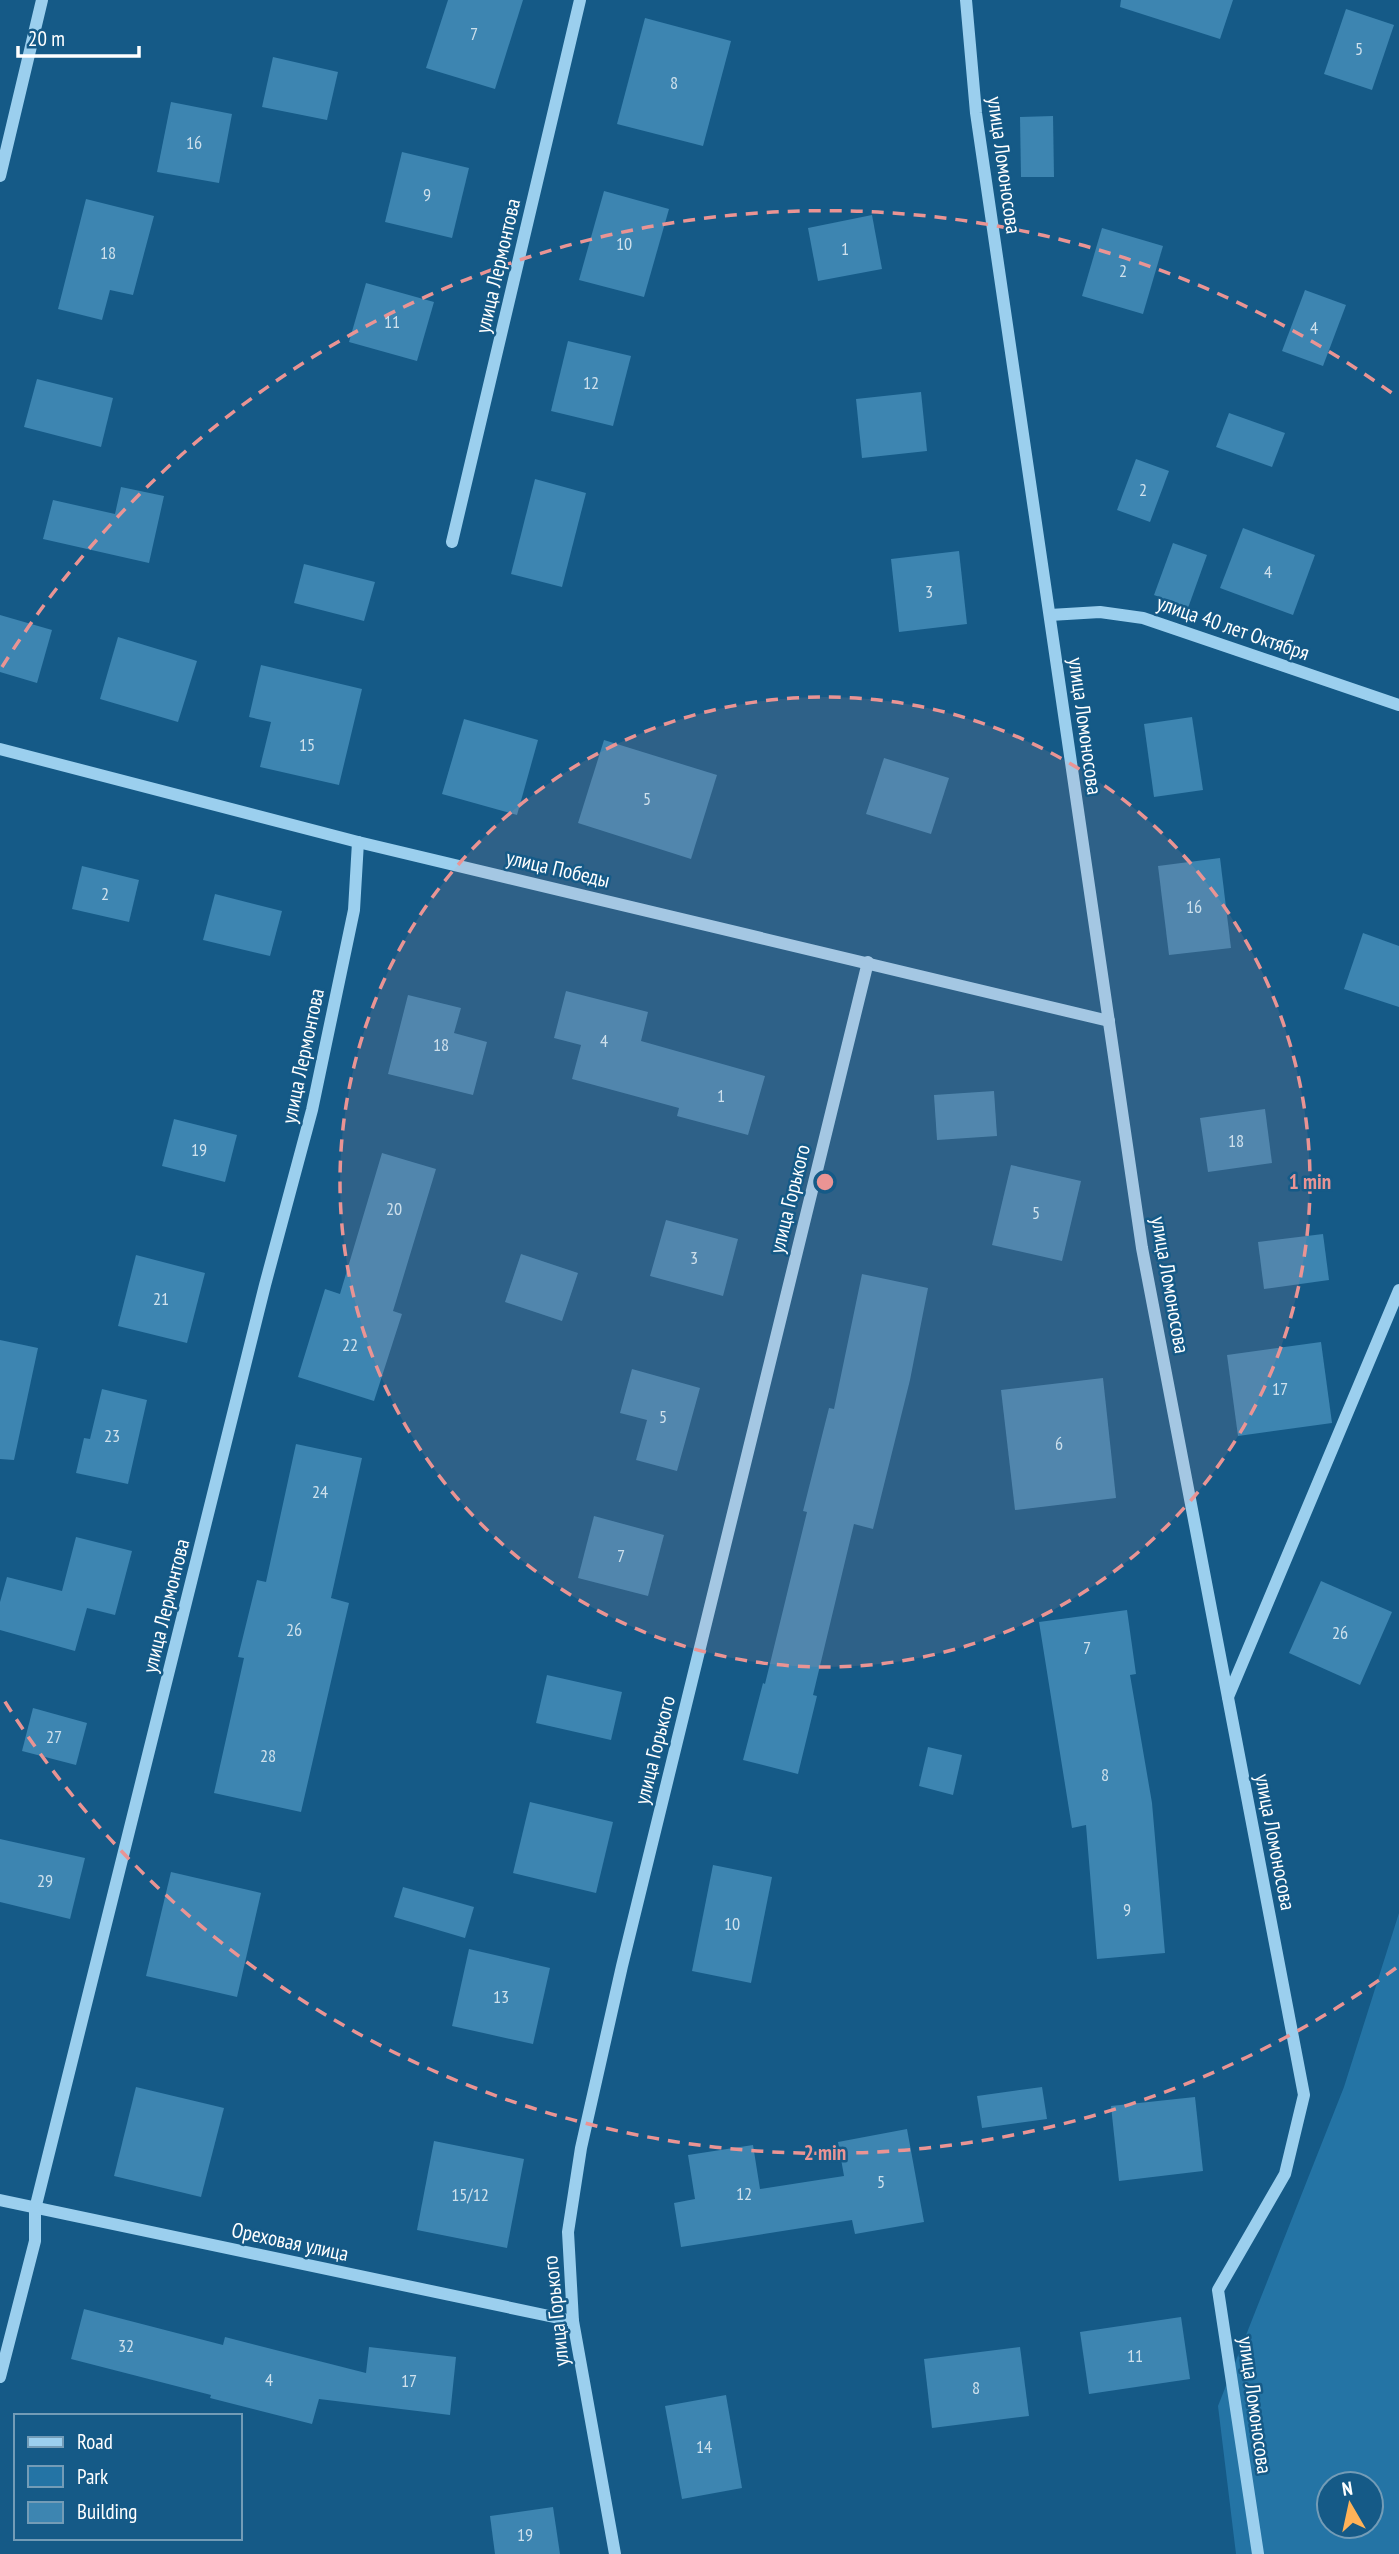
<svg xmlns="http://www.w3.org/2000/svg" width="1399" height="2554" font-family="'PT Sans Narrow',sans-serif">
<style>
.green{fill:#2474a5;fill-rule:evenodd}
.building{fill:#3d85b1}
.lines{fill:none;stroke-linecap:round;stroke-linejoin:round}
.minor{stroke:#9bcfee;stroke-width:12}
.ring{fill:none;stroke:#ea9494;stroke-width:3.5;stroke-dasharray:12 9}
.labels{text-anchor:middle;stroke-width:5;stroke-linejoin:round;paint-order:stroke}
.number-label{font-size:18px;fill:#cee0ec}
.street-label{font-size:21px;fill:#fff;stroke:#155a87}
.centre{fill:#ea9494;stroke:#155a87;stroke-width:3.5}
.ring-label{font-size:21px;text-anchor:middle;font-weight:bold;fill:#ea9494;stroke:#155a87;stroke-width:5;stroke-linejoin:round;paint-order:stroke}
</style>
<rect width="100%" height="100%" fill="#155a87"/>
<!-- green -->
<path class="green" d="M 1399,1913 L 1399,2554 L 1236,2554 L 1218,2406 L 1344,2087 ZM 1329,2484 L 1371,2484 L 1371,2526 L 1329,2526 Z"/>
<!-- building -->
<g class="building">
<path d="M 448,0 L 523,0 L 495,89 L 426,68 Z"/>
<path d="M 1121,0 L 1233,0 L 1220,39 L 1120,7 Z"/>
<path d="M 1346,9 L 1394,25 L 1372,90 L 1324,74 Z"/>
<path d="M 645,18 L 731,41 L 703,146 L 617,124 Z"/>
<path d="M 273,57 L 338,72 L 327,120 L 262,107 Z"/>
<path d="M 171,102 L 232,114 L 219,183 L 157,172 Z"/>
<path d="M 1053,116 L 1054,177 L 1021,177 L 1020,117 Z"/>
<path d="M 402,152 L 469,168 L 452,238 L 385,222 Z"/>
<path d="M 604,191 L 669,209 L 644,297 L 579,280 Z"/>
<path d="M 86,199 L 154,216 L 133,295 L 110,290 L 102,320 L 58,309 Z"/>
<path d="M 872,215 L 882,269 L 818,281 L 808,228 Z"/>
<path d="M 1102,228 L 1163,246 L 1143,314 L 1082,296 Z"/>
<path d="M 366,283 L 434,302 L 417,361 L 349,342 Z"/>
<path d="M 1305,290 L 1346,305 L 1323,366 L 1282,351 Z"/>
<path d="M 568,341 L 631,356 L 613,426 L 551,411 Z"/>
<path d="M 37,379 L 113,398 L 101,447 L 24,427 Z"/>
<path d="M 921,392 L 927,451 L 862,458 L 856,399 Z"/>
<path d="M 1229,413 L 1285,433 L 1272,467 L 1216,447 Z"/>
<path d="M 1136,459 L 1169,471 L 1150,522 L 1117,510 Z"/>
<path d="M 535,479 L 586,493 L 562,587 L 511,574 Z"/>
<path d="M 121,487 L 164,496 L 149,563 L 43,539 L 53,500 L 115,514 Z"/>
<path d="M 1243,528 L 1315,555 L 1293,615 L 1220,588 Z"/>
<path d="M 1173,543 L 1207,555 L 1188,608 L 1154,595 Z"/>
<path d="M 959,551 L 967,624 L 899,632 L 891,559 Z"/>
<path d="M 304,564 L 375,582 L 364,621 L 294,603 Z"/>
<path d="M 0,615 L 52,630 L 37,683 L 0,672 Z"/>
<path d="M 118,637 L 197,661 L 178,722 L 100,699 Z"/>
<path d="M 261,665 L 362,689 L 339,785 L 260,767 L 271,722 L 249,717 Z"/>
<path d="M 1192,717 L 1203,790 L 1154,797 L 1144,724 Z"/>
<path d="M 464,719 L 538,740 L 517,815 L 442,794 Z"/>
<path d="M 604,740 L 717,775 L 691,859 L 578,823 Z"/>
<path d="M 884,758 L 949,778 L 931,834 L 866,814 Z"/>
<path d="M 1220,858 L 1231,948 L 1169,955 L 1158,866 Z"/>
<path d="M 82,866 L 139,880 L 129,922 L 72,909 Z"/>
<path d="M 215,894 L 282,911 L 270,956 L 203,940 Z"/>
<path d="M 1363,933 L 1399,946 L 1399,1007 L 1344,989 Z"/>
<path d="M 566,991 L 648,1012 L 641,1041 L 765,1076 L 748,1135 L 677,1116 L 679,1108 L 572,1079 L 581,1045 L 554,1038 Z"/>
<path d="M 408,995 L 461,1008 L 454,1033 L 487,1042 L 473,1095 L 388,1074 Z"/>
<path d="M 994,1091 L 997,1136 L 937,1140 L 934,1095 Z"/>
<path d="M 1265,1109 L 1272,1163 L 1208,1172 L 1200,1118 Z"/>
<path d="M 174,1119 L 237,1135 L 225,1182 L 162,1166 Z"/>
<path d="M 382,1153 L 436,1169 L 393,1311 L 402,1314 L 374,1401 L 298,1377 L 325,1289 L 340,1294 Z"/>
<path d="M 1011,1165 L 1081,1181 L 1062,1261 L 992,1245 Z"/>
<path d="M 666,1220 L 738,1239 L 723,1296 L 650,1276 Z"/>
<path d="M 1323,1234 L 1329,1280 L 1264,1289 L 1258,1242 Z"/>
<path d="M 521,1254 L 578,1273 L 562,1321 L 505,1302 Z"/>
<path d="M 136,1255 L 205,1273 L 187,1343 L 118,1326 Z"/>
<path d="M 862,1274 L 928,1288 L 910,1380 L 873,1529 L 854,1524 L 813,1695 L 817,1696 L 798,1774 L 743,1760 L 763,1683 L 765,1684 L 807,1512 L 803,1511 L 829,1408 L 834,1409 Z"/>
<path d="M 0,1340 L 38,1348 L 14,1460 L 0,1459 Z"/>
<path d="M 1321,1342 L 1332,1423 L 1238,1436 L 1227,1355 Z"/>
<path d="M 632,1369 L 700,1388 L 677,1471 L 636,1460 L 647,1420 L 620,1413 Z"/>
<path d="M 1103,1378 L 1116,1498 L 1015,1510 L 1001,1390 Z"/>
<path d="M 102,1389 L 147,1400 L 128,1484 L 76,1473 L 84,1438 L 90,1439 Z"/>
<path d="M 296,1444 L 362,1458 L 331,1598 L 349,1603 L 301,1812 L 214,1793 L 244,1658 L 238,1657 L 257,1580 L 266,1582 Z"/>
<path d="M 594,1516 L 664,1535 L 648,1596 L 578,1578 Z"/>
<path d="M 76,1537 L 132,1551 L 115,1615 L 87,1608 L 75,1651 L 0,1630 L 0,1602 L 7,1577 L 62,1591 Z"/>
<path d="M 1321,1581 L 1392,1612 L 1360,1685 L 1289,1653 Z"/>
<path d="M 1127,1610 L 1136,1674 L 1130,1675 L 1152,1803 L 1165,1953 L 1097,1959 L 1086,1825 L 1072,1828 L 1039,1622 Z"/>
<path d="M 547,1675 L 622,1692 L 611,1740 L 536,1723 Z"/>
<path d="M 33,1708 L 87,1723 L 76,1765 L 22,1751 Z"/>
<path d="M 928,1747 L 962,1755 L 953,1795 L 919,1786 Z"/>
<path d="M 530,1802 L 613,1822 L 596,1893 L 513,1873 Z"/>
<path d="M 0,1839 L 85,1858 L 70,1919 L 0,1902 Z"/>
<path d="M 713,1865 L 772,1877 L 751,1983 L 692,1971 Z"/>
<path d="M 171,1872 L 261,1893 L 237,1997 L 146,1976 Z"/>
<path d="M 403,1887 L 474,1907 L 465,1938 L 394,1917 Z"/>
<path d="M 469,1949 L 550,1968 L 533,2044 L 452,2026 Z"/>
<path d="M 136,2087 L 224,2108 L 201,2197 L 114,2176 Z"/>
<path d="M 1042,2087 L 1047,2119 L 982,2128 L 977,2096 Z"/>
<path d="M 1195,2097 L 1203,2171 L 1119,2181 L 1111,2106 Z"/>
<path d="M 907,2129 L 924,2222 L 855,2234 L 852,2220 L 681,2247 L 674,2203 L 695,2199 L 688,2155 L 753,2145 L 760,2189 L 844,2176 L 838,2142 Z"/>
<path d="M 434,2141 L 524,2159 L 507,2248 L 417,2230 Z"/>
<path d="M 84,2309 L 223,2345 L 225,2337 L 366,2373 L 369,2347 L 456,2357 L 450,2415 L 319,2399 L 312,2424 L 210,2398 L 211,2395 L 71,2359 Z"/>
<path d="M 1181,2317 L 1190,2379 L 1089,2394 L 1080,2332 Z"/>
<path d="M 1020,2347 L 1029,2416 L 932,2428 L 924,2359 Z"/>
<path d="M 726,2395 L 742,2488 L 682,2499 L 665,2406 Z"/>
<path d="M 553,2507 L 560,2554 L 495,2554 L 490,2516 Z"/>
</g>
<g class="lines">
<!-- minor -->
<g class="minor">
<path d="M 966,0 L 976,113 L 1142,1248 L 1304,2095 L 1285,2174 L 1218,2290 L 1258,2554"/>
<path d="M 0,176 L 42,0"/>
<path d="M 452,542 L 580,0"/>
<path d="M 1050,615 L 1100,612 L 1143,618 L 1399,705"/>
<path d="M 0,749 L 358,842 L 1109,1021"/>
<path d="M 1228,1697 L 1399,1290"/>
<path d="M 0,2200 L 573,2321"/>
<path d="M 0,2377 L 35,2241 L 35,2209 L 265,1285 L 312,1110 L 354,910 L 358,842"/>
<path d="M 615,2554 L 573,2321 L 568,2232 L 581,2148 L 622,1966 L 868,962"/>
</g>
</g>
<!-- distance rings -->
<circle cx="825" cy="1182" r="485" fill="#ea9494" fill-opacity=".12"/>
<g class="ring">
<circle cx="825" cy="1182" r="485"/>
<path d="M1396 1968A971 971 0 0 1 2 1697M2 667A971 971 0 0 1 1396 396"/>
</g>
<g class="labels">
<!-- number labels -->
<g class="number-label">
<text x="474" y="40">7</text>
<text x="1359" y="55">5</text>
<text x="674" y="89">8</text>
<text x="194" y="149">16</text>
<text x="427" y="201">9</text>
<text x="624" y="250">10</text>
<text x="845" y="255">1</text>
<text x="108" y="259">18</text>
<text x="1123" y="277">2</text>
<text x="392" y="328">11</text>
<text x="1314" y="334">4</text>
<text x="591" y="389">12</text>
<text x="1143" y="496">2</text>
<text x="1268" y="578">4</text>
<text x="929" y="598">3</text>
<text x="307" y="751">15</text>
<text x="647" y="805">5</text>
<text x="105" y="900">2</text>
<text x="1194" y="913">16</text>
<text x="604" y="1047">4</text>
<text x="441" y="1051">18</text>
<text x="721" y="1102">1</text>
<text x="1236" y="1147">18</text>
<text x="199" y="1156">19</text>
<text x="394" y="1215">20</text>
<text x="1036" y="1219">5</text>
<text x="694" y="1264">3</text>
<text x="161" y="1305">21</text>
<text x="350" y="1351">22</text>
<text x="1280" y="1395">17</text>
<text x="663" y="1423">5</text>
<text x="112" y="1442">23</text>
<text x="1059" y="1450">6</text>
<text x="320" y="1498">24</text>
<text x="621" y="1562">7</text>
<text x="294" y="1636">26</text>
<text x="1340" y="1639">26</text>
<text x="1087" y="1654">7</text>
<text x="54" y="1743">27</text>
<text x="268" y="1762">28</text>
<text x="1105" y="1781">8</text>
<text x="45" y="1887">29</text>
<text x="1127" y="1916">9</text>
<text x="732" y="1930">10</text>
<text x="501" y="2003">13</text>
<text x="881" y="2188">5</text>
<text x="744" y="2200">12</text>
<text x="470" y="2201">15/12</text>
<text x="126" y="2352">32</text>
<text x="1135" y="2362">11</text>
<text x="269" y="2386">4</text>
<text x="409" y="2387">17</text>
<text x="976" y="2394">8</text>
<text x="704" y="2453">14</text>
<text x="525" y="2541">19</text>
</g>
<!-- street labels -->
<g class="street-label">
<text transform="translate(1004 165) rotate(82)" y="7">улица Ломоносова</text>
<text transform="translate(498 266) rotate(-77)" y="7">улица Лермонтова</text>
<text transform="translate(1233 628) rotate(19)" y="7">улица 40 лет Октября</text>
<text transform="translate(1085 726) rotate(82)" y="7">улица Ломоносова</text>
<text transform="translate(558 869) rotate(13)" y="7">улица Победы</text>
<text transform="translate(303 1056) rotate(-78)" y="7">улица Лермонтова</text>
<text transform="translate(790 1199) rotate(-76)" y="7">улица Горького</text>
<text transform="translate(1170 1285) rotate(80)" y="7">улица Ломоносова</text>
<text transform="translate(166 1606) rotate(-76)" y="7">улица Лермонтова</text>
<text transform="translate(655 1750) rotate(-76)" y="7">улица Горького</text>
<text transform="translate(1275 1842) rotate(79)" y="7">улица Ломоносова</text>
<text transform="translate(290 2242) rotate(12)" y="7">Ореховая улица</text>
<text transform="translate(556 2311) rotate(-96)" y="7">улица Горького</text>
<text transform="translate(1255 2405) rotate(82)" y="7">улица Ломоносова</text>
</g>
</g>
<circle cx="825" cy="1182" r="10" class="centre"/>
<g class="ring-label">
<text x="1310" y="1189">1 min</text>
<text x="825" y="2160">2 min</text>
</g>
<!-- legend -->
<rect x="14" y="2414" width="228" height="126" fill="#155a87" stroke="#739cb7" stroke-width="2"/>
<rect x="28" y="2437" width="35" height="10" fill="#9bcfee" stroke="#739cb7" stroke-width="2"/>
<text x="77" y="2449" font-size="21" fill="#ffffff">Road</text>
<rect x="28" y="2466" width="35" height="21" fill="#2474a5" stroke="#739cb7" stroke-width="2"/>
<text x="77" y="2484" font-size="21" fill="#ffffff">Park</text>
<rect x="28" y="2502" width="35" height="21" fill="#3d85b1" stroke="#739cb7" stroke-width="2"/>
<text x="77" y="2519" font-size="21" fill="#ffffff">Building</text>
<!-- north arrow -->
<g transform="translate(1350 2505) rotate(351)"><circle r="33" fill="#155a87" stroke="#739cb7" stroke-width="2"/>
<path d="M0-5L12 26L0 18L-12 26Z" fill="#ffb258"/>
<text y="-10" font-size="19" font-weight="bold" text-anchor="middle" fill="#ffffff">N</text>
</g>
<!-- scale -->
<path d="M18 46v10h121v-10" fill="none" stroke="#ffffff" stroke-width="3.5"/>
<text x="28" y="46" font-size="21" fill="#ffffff" stroke="#155a87" stroke-width="5" paint-order="stroke">20 m</text>
</svg>
